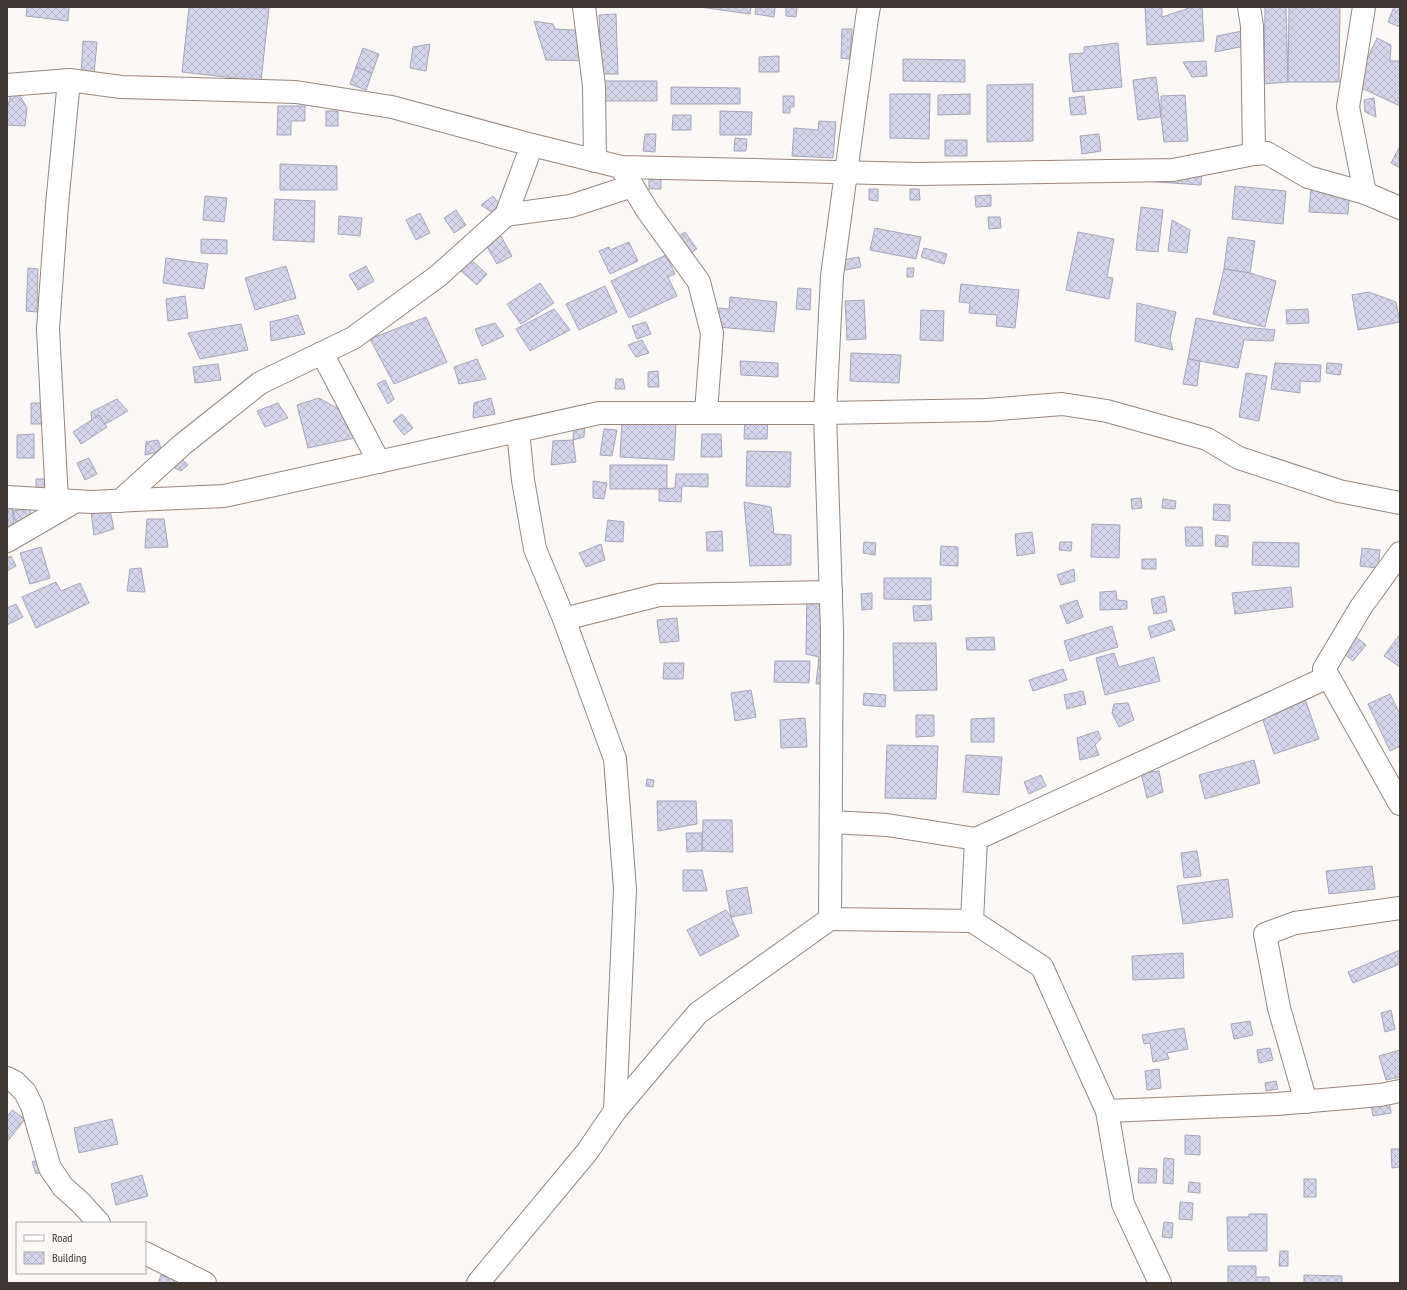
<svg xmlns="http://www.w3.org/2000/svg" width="1407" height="1290" font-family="'PT Sans Narrow',sans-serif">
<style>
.building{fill:url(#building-cross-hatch);stroke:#a5a5ba}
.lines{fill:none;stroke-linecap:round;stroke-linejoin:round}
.minor-casing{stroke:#99867a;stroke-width:24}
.minor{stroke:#fff;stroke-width:22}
</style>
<defs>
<pattern id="building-cross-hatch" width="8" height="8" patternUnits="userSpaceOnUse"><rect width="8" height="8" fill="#d5d5eb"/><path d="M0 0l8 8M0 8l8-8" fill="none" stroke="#b8b7ca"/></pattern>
</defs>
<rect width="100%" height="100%" fill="#fcf8f5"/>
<!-- building -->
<g class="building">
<path d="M 27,7 L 69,7 L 68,21 L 26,16 Z"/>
<path d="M 189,7 L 269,8 L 261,81 L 182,72 Z"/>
<path d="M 700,7 L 751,7 L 750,14 Z"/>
<path d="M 756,7 L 775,7 L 774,17 L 755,14 Z"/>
<path d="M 786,7 L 797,7 L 796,17 L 786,16 Z"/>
<path d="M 1145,7 L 1162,7 L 1162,17 L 1192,7 L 1202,7 L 1204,41 L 1147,45 Z"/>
<path d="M 1265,7 L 1286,7 L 1288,82 L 1264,84 Z"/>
<path d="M 1289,7 L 1340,7 L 1339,82 L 1288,82 Z"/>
<path d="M 1394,7 L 1400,7 L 1400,27 L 1388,22 Z"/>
<path d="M 616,14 L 618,74 L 601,74 L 599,15 Z"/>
<path d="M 534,21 L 553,24 L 555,29 L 592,31 L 591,61 L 546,60 Z"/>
<path d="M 842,29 L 852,29 L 850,59 L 841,58 Z"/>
<path d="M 1242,31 L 1245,46 L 1215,52 L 1217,36 Z"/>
<path d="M 1377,38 L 1391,45 L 1390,61 L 1400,61 L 1400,106 L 1355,85 Z"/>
<path d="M 83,41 L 97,42 L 94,74 L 81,74 Z"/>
<path d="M 1118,43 L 1122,87 L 1073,92 L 1069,54 L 1084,53 L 1084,47 Z"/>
<path d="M 430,44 L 426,71 L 410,68 L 413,47 Z"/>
<path d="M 363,48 L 379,54 L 372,73 L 356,67 Z"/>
<path d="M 779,56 L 779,72 L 759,72 L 759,57 Z"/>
<path d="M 903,59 L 965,60 L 965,82 L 903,81 Z"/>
<path d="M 1206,61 L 1207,76 L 1192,77 L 1183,62 Z"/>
<path d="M 356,67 L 372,73 L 366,90 L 350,84 Z"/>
<path d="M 1156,77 L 1161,117 L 1138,120 L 1133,80 Z"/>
<path d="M 598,81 L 657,81 L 657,101 L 599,101 Z"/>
<path d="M 13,84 L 27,108 L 25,126 L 7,125 L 7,110 Z"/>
<path d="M 1033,84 L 1033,141 L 987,142 L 987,85 Z"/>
<path d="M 671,87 L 740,88 L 740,104 L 671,104 Z"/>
<path d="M 890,94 L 930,94 L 929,139 L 890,138 Z"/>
<path d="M 970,94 L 970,114 L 938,115 L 938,95 Z"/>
<path d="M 1185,95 L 1188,141 L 1164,142 L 1161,117 L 1161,96 Z"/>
<path d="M 783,96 L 794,96 L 794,107 L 790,107 L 790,113 L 783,113 Z"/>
<path d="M 1084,96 L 1086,114 L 1071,115 L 1069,98 Z"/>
<path d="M 1374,98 L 1376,117 L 1365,112 L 1364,100 Z"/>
<path d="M 278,106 L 305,106 L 305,121 L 291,121 L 291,135 L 277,135 Z"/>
<rect x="326" y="111" width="12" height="15"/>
<path d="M 720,111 L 752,112 L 751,135 L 720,135 Z"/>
<path d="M 673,115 L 691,115 L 691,130 L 672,130 Z"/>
<path d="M 819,121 L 836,122 L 833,158 L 792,156 L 794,128 L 818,130 Z"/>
<path d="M 645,134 L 656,134 L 655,152 L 643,151 Z"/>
<path d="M 1099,134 L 1101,151 L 1082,154 L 1080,136 Z"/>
<path d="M 735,138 L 747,139 L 746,151 L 734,151 Z"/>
<rect x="945" y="140" width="22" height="16"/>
<path d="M 1400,146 L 1400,168 L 1391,163 Z"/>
<path d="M 280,164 L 337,166 L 337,190 L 280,190 Z"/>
<path d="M 1202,167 L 1201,185 L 1142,181 Z"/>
<path d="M 1312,176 L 1350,188 L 1348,214 L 1309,212 Z"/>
<rect x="649" y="179" width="12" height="10"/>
<path d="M 1235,186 L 1286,191 L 1283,224 L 1232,219 Z"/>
<path d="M 869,189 L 878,189 L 878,201 L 869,200 Z"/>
<path d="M 910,189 L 919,189 L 920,200 L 910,200 Z"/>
<path d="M 991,195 L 991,206 L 976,207 L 975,196 Z"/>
<path d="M 205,196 L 227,198 L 224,222 L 203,220 Z"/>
<path d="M 493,196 L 501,206 L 493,213 L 481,205 Z"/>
<path d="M 275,199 L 315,201 L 314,242 L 273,240 Z"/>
<path d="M 1141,207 L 1163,210 L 1158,252 L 1136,250 Z"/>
<path d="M 456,210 L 466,225 L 454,233 L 444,218 Z"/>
<path d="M 420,213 L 430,233 L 416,240 L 406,220 Z"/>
<path d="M 339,216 L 362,218 L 360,236 L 338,234 Z"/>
<path d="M 988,217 L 1000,217 L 1001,228 L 989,229 Z"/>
<path d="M 1172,220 L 1190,230 L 1187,253 L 1168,251 Z"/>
<path d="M 875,228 L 921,237 L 916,259 L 870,250 Z"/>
<path d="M 685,232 L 697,249 L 688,255 L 676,238 Z"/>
<path d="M 1078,232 L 1114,239 L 1107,277 L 1113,278 L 1109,299 L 1066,290 Z"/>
<path d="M 501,236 L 512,256 L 497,264 L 486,245 Z"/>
<path d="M 1228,237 L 1255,241 L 1250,273 L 1224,269 Z"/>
<path d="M 201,239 L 227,240 L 227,254 L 201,253 Z"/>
<path d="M 629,242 L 638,261 L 610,274 L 599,251 L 609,247 L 610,250 Z"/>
<path d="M 924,248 L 947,254 L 944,264 L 921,257 Z"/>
<path d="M 666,255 L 675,274 L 668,277 L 677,296 L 629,318 L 611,281 Z"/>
<path d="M 859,257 L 861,267 L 845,270 L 843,260 Z"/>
<path d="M 166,258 L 208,264 L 204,289 L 163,283 Z"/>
<path d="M 470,259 L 487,274 L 477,285 L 460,270 Z"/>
<path d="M 286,266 L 296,298 L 255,310 L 245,278 Z"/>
<path d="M 366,266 L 374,281 L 358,290 L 349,275 Z"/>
<path d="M 28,268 L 38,269 L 37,312 L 26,311 Z"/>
<path d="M 907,268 L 914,268 L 913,277 L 907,277 Z"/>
<path d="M 1224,269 L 1250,273 L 1276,281 L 1265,327 L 1213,314 Z"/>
<path d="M 540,283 L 554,303 L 521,324 L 507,304 Z"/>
<path d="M 961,284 L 1019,290 L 1015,328 L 996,326 L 997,315 L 969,313 L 970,303 L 959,302 Z"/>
<path d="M 605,286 L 617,312 L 579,330 L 566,304 Z"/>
<path d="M 798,288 L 811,289 L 810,310 L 796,309 Z"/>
<path d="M 1369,292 L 1396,302 L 1400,322 L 1358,330 L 1352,295 Z"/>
<path d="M 185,296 L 188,318 L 168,321 L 166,299 Z"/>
<path d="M 730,297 L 777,302 L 774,332 L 718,327 L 719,308 L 729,309 Z"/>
<path d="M 864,300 L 866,339 L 847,340 L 845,301 Z"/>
<path d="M 1137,303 L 1176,312 L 1170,339 L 1173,350 L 1135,341 Z"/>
<path d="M 554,309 L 570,330 L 530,351 L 516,329 Z"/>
<path d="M 1308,309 L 1309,323 L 1287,324 L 1286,310 Z"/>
<path d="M 921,310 L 944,311 L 943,341 L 920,340 Z"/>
<path d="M 298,315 L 305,334 L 271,341 L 270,322 Z"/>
<path d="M 426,317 L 447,362 L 394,384 L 370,339 Z"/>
<path d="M 1196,318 L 1244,327 L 1275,330 L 1273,341 L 1244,340 L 1238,368 L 1188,359 Z"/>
<path d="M 646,322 L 651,334 L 637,339 L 632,326 Z"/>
<path d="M 495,323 L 504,336 L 482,346 L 475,329 Z"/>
<path d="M 241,324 L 248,350 L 200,359 L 188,333 Z"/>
<path d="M 642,340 L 649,353 L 636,357 L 628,345 Z"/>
<path d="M 851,353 L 901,355 L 899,383 L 850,381 Z"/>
<path d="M 477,359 L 486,379 L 459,384 L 454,367 Z"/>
<path d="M 1188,359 L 1200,361 L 1197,386 L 1183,384 Z"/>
<path d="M 740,361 L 778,363 L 778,377 L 741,375 Z"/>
<path d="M 1275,363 L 1321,365 L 1320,382 L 1300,381 L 1300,393 L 1271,389 Z"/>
<path d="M 1327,363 L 1342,364 L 1340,375 L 1326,373 Z"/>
<path d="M 218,364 L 221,380 L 195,383 L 193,367 Z"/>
<path d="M 658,371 L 659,387 L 648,387 L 648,372 Z"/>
<path d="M 1246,373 L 1267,376 L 1259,421 L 1239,417 Z"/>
<path d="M 616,379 L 623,379 L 625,389 L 615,389 Z"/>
<path d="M 385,380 L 394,399 L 388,404 L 377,384 Z"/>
<path d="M 319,398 L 344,412 L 359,437 L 308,448 L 297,405 Z"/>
<path d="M 491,398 L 495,414 L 473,418 L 474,403 Z"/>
<path d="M 117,399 L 128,411 L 93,431 L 91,412 Z"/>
<path d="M 31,403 L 44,403 L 45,424 L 31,424 Z"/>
<path d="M 278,403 L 288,418 L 265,427 L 257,411 Z"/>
<path d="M 402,414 L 413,428 L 404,435 L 393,421 Z"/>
<path d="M 99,415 L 107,427 L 81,444 L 73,432 Z"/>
<path d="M 745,416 L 768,417 L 767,439 L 744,439 Z"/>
<path d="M 574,419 L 585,424 L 584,437 L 573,440 Z"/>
<path d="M 622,421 L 676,424 L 674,460 L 620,457 Z"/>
<path d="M 604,429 L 617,430 L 612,456 L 600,455 Z"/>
<path d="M 34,434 L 34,458 L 17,458 L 17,435 Z"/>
<path d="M 702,434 L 721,434 L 722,457 L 701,457 Z"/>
<path d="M 158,440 L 162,451 L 145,455 L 146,442 Z"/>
<path d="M 573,440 L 576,462 L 551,465 L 553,441 Z"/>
<path d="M 747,451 L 791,452 L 790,487 L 746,486 Z"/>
<path d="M 89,458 L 97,474 L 85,480 L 77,463 Z"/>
<path d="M 183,460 L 188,465 L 181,471 L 173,467 Z"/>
<rect x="610" y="465" width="57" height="24"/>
<path d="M 676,474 L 708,474 L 708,487 L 682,486 L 681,502 L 659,501 L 659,489 L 675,488 Z"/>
<path d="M 36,479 L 50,479 L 49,496 L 36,496 Z"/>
<path d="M 593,481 L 607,483 L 604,499 L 593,498 Z"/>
<path d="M 1141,498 L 1142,508 L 1132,509 L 1131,499 Z"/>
<path d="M 1163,499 L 1176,501 L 1175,509 L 1162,508 Z"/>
<path d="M 744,502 L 771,507 L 774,534 L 791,535 L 791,565 L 750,566 Z"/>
<path d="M 1214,504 L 1230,505 L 1230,521 L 1213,520 Z"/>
<path d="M 12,505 L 14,527 L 7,527 L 7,506 Z"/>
<path d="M 30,509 L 32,522 L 16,525 L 13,511 Z"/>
<path d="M 110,510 L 114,529 L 94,535 L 91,512 Z"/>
<path d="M 147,519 L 164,519 L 168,547 L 145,548 Z"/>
<path d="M 608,520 L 624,522 L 623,542 L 605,541 Z"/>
<path d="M 1092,524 L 1120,525 L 1119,558 L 1091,557 Z"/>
<path d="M 1185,527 L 1202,527 L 1203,546 L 1186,546 Z"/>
<path d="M 722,531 L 723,551 L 707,551 L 706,532 Z"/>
<path d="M 1032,532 L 1035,553 L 1017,556 L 1015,534 Z"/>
<path d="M 1216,535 L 1228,536 L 1228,547 L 1215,546 Z"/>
<path d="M 864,542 L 876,543 L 875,555 L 863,553 Z"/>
<path d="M 1060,542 L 1072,542 L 1071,551 L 1059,550 Z"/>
<path d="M 1253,542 L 1299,543 L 1299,567 L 1252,565 Z"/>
<path d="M 601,544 L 605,560 L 586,567 L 579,553 Z"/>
<path d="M 941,546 L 958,547 L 958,566 L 940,565 Z"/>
<path d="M 41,547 L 50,578 L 30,584 L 20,553 Z"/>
<path d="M 1362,548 L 1380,550 L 1378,568 L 1360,566 Z"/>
<path d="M 11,556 L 16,566 L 7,571 L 7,558 Z"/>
<rect x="1142" y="559" width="14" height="10"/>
<path d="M 141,568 L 145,592 L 127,591 L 130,569 Z"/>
<path d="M 1074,569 L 1075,581 L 1061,585 L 1057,575 Z"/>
<path d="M 884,578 L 931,578 L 931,600 L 884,599 Z"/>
<path d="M 56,582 L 61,591 L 80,583 L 89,603 L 36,628 L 22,597 Z"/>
<path d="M 831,583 L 832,683 L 816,684 L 819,657 L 806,654 L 807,585 Z"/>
<path d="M 1291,587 L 1293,607 L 1235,614 L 1232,593 Z"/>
<path d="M 1116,591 L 1117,600 L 1127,601 L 1127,609 L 1100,610 L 1100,592 Z"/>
<path d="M 872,593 L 872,609 L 862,610 L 861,594 Z"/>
<path d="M 1164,596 L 1167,612 L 1154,614 L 1151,599 Z"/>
<path d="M 1077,600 L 1083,617 L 1067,624 L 1060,606 Z"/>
<path d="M 16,604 L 23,617 L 7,625 L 7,608 Z"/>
<path d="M 931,605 L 932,620 L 914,621 L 913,606 Z"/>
<path d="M 677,618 L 679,641 L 660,643 L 657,620 Z"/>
<path d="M 1171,620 L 1175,630 L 1151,638 L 1148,627 Z"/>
<path d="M 1112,626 L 1118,647 L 1070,661 L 1064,641 Z"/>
<path d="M 1400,634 L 1400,667 L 1384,656 Z"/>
<path d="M 994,637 L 995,650 L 967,650 L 966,638 Z"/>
<path d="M 1356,637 L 1366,645 L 1353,661 L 1343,653 Z"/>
<path d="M 893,643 L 936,643 L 937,690 L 894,691 Z"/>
<path d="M 1114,653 L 1119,667 L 1154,657 L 1160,681 L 1105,695 L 1096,658 Z"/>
<path d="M 775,661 L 810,661 L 809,683 L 774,682 Z"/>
<path d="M 664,663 L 684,663 L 683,679 L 663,679 Z"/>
<path d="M 1063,669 L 1067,680 L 1033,691 L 1029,680 Z"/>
<path d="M 751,690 L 756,717 L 735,721 L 731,693 Z"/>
<path d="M 1083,691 L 1086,704 L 1067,709 L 1064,695 Z"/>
<path d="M 864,693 L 886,695 L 885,707 L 863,705 Z"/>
<path d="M 1390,694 L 1400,714 L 1400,746 L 1390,751 L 1368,704 Z"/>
<path d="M 1305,699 L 1319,739 L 1274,754 L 1261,714 Z"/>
<path d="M 1128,703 L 1134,720 L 1119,727 L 1112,713 L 1114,704 Z"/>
<path d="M 916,715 L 934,715 L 934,736 L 916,737 Z"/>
<path d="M 805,718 L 807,747 L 781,748 L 780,720 Z"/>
<path d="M 994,718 L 994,742 L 971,742 L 971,719 Z"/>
<path d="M 1098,731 L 1101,739 L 1095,745 L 1099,755 L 1080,760 L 1077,738 Z"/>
<path d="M 887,745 L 938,746 L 936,799 L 885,798 Z"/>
<path d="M 966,755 L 1002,757 L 999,795 L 963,792 Z"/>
<path d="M 1254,760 L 1260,783 L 1205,799 L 1199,775 Z"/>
<path d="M 1159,771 L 1163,792 L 1147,798 L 1141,773 Z"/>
<path d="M 1041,775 L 1046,786 L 1029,794 L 1024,782 Z"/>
<path d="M 647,779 L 654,780 L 653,787 L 646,786 Z"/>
<path d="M 657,801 L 696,801 L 697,824 L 658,831 Z"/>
<path d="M 703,820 L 732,820 L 733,852 L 702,851 Z"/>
<path d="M 686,833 L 702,833 L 702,851 L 687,852 Z"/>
<path d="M 1197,851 L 1201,876 L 1184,878 L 1181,853 Z"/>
<path d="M 1372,866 L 1375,889 L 1329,894 L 1326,871 Z"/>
<path d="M 683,870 L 702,870 L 707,891 L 683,891 Z"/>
<path d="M 1228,879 L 1233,917 L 1183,924 L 1177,886 Z"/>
<path d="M 747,887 L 752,913 L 731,917 L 726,891 Z"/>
<path d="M 726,910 L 731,917 L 739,936 L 700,956 L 687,930 Z"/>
<path d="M 1400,950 L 1400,964 L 1353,983 L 1348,972 Z"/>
<path d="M 1183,953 L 1184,978 L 1133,980 L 1132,956 Z"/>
<path d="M 1391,1010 L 1395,1029 L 1385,1032 L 1381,1013 Z"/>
<path d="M 1250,1021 L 1253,1035 L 1234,1039 L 1231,1024 Z"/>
<path d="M 1184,1028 L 1188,1049 L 1167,1053 L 1169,1059 L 1153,1062 L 1150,1043 L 1144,1044 L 1142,1035 Z"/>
<path d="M 1270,1048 L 1273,1060 L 1259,1063 L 1257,1050 Z"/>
<path d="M 1400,1050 L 1400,1077 L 1386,1080 L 1379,1056 Z"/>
<path d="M 1159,1069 L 1161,1088 L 1147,1090 L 1145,1071 Z"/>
<path d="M 1276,1081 L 1278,1089 L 1266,1091 L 1265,1083 Z"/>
<path d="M 1389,1101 L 1391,1113 L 1373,1116 L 1371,1105 Z"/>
<path d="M 12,1110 L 25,1119 L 7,1142 L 7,1117 Z"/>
<path d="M 112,1119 L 118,1144 L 79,1153 L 74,1128 Z"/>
<path d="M 1185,1135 L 1200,1136 L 1200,1155 L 1185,1154 Z"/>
<path d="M 1391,1149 L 1400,1149 L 1400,1167 L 1392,1168 Z"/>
<path d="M 45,1157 L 50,1169 L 36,1174 L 32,1162 Z"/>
<path d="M 1164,1158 L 1174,1159 L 1173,1184 L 1163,1183 Z"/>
<path d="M 1139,1168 L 1157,1169 L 1156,1183 L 1138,1183 Z"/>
<path d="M 142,1175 L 148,1196 L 116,1205 L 111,1184 Z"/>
<rect x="1304" y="1179" width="12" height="18"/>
<path d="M 1189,1182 L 1200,1183 L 1200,1193 L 1188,1192 Z"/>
<path d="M 1180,1202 L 1193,1203 L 1192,1220 L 1179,1219 Z"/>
<path d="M 1249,1214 L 1267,1214 L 1267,1251 L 1228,1251 L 1227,1217 L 1249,1217 Z"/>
<path d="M 1164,1222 L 1173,1223 L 1172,1238 L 1162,1237 Z"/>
<path d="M 1280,1251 L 1288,1251 L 1288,1266 L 1279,1266 Z"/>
<path d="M 1228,1266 L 1256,1266 L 1256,1277 L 1269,1277 L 1269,1283 L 1228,1283 Z"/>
<path d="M 161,1275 L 174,1280 L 173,1283 L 158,1283 Z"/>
<path d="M 1304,1275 L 1342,1276 L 1342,1283 L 1304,1283 Z"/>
</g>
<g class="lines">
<defs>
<g id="minor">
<path d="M 584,7 L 594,86 L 595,161"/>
<path d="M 1249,7 L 1252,26 L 1254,154"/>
<path d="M 1364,7 L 1348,107 L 1365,193"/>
<path d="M 7,85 L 69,80 L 121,87 L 296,92 L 392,107 L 532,145 L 621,167 L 918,174 L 1173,170 L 1254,154 L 1267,153 L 1308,177 L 1365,193 L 1400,208"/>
<path d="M 621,167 L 647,210 L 699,282 L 712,333 L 706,412"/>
<path d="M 506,215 L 571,206 L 632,186"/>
<path d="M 322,353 L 379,462"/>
<path d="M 518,431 L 523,480 L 535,549 L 564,619 L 659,595 L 831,592"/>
<path d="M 7,497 L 91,502 L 224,496 L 599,413 L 825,413 L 986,410 L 1062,404 L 1107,411 L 1207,439 L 1239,458 L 1339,491 L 1400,503"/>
<path d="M 57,500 L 48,329 L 57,205 L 69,80"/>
<path d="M 120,501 L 183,444 L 260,383 L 353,338 L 438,276 L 506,215 L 532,145"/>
<path d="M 7,541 L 76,501"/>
<path d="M 1400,553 L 1361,607 L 1324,669 L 1400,804"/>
<path d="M 564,619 L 615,759 L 625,889 L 615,1111"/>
<path d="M 831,822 L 887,825 L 976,839"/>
<path d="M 830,919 L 972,921"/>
<path d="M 7,1078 L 15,1082 L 25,1092 L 32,1106 L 50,1168 L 63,1187 L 81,1203 L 99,1223"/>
<path d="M 1306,1102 L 1279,1008 L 1265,934 L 1295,923 L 1400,908"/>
<path d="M 1107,1111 L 1277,1104 L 1380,1095 L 1400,1091"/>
<path d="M 145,1253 L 205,1283"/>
<path d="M 478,1283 L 587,1152 L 615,1111 L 698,1013 L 830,919 L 832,631 L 825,413 L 832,276 L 867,18 L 869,7"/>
<path d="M 1160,1283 L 1123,1204 L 1107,1111 L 1042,967 L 972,921 L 976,839 L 1328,677"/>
</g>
</defs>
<!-- minor casing -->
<use href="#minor" class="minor-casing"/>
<!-- minor -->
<use href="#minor" class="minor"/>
</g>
<!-- border -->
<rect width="1407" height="1290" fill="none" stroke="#3e3631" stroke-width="16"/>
<!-- legend -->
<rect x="16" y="1222" width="130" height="52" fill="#fcf8f5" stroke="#b0aaa7"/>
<rect x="24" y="1235" width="20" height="6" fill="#ffffff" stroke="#b0aaa7"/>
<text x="52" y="1242" font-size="12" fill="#3e3631">Road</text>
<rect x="24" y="1252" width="20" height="12" fill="url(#building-cross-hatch)" stroke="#b0aaa7"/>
<text x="52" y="1262" font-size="12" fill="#3e3631">Building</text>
</svg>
